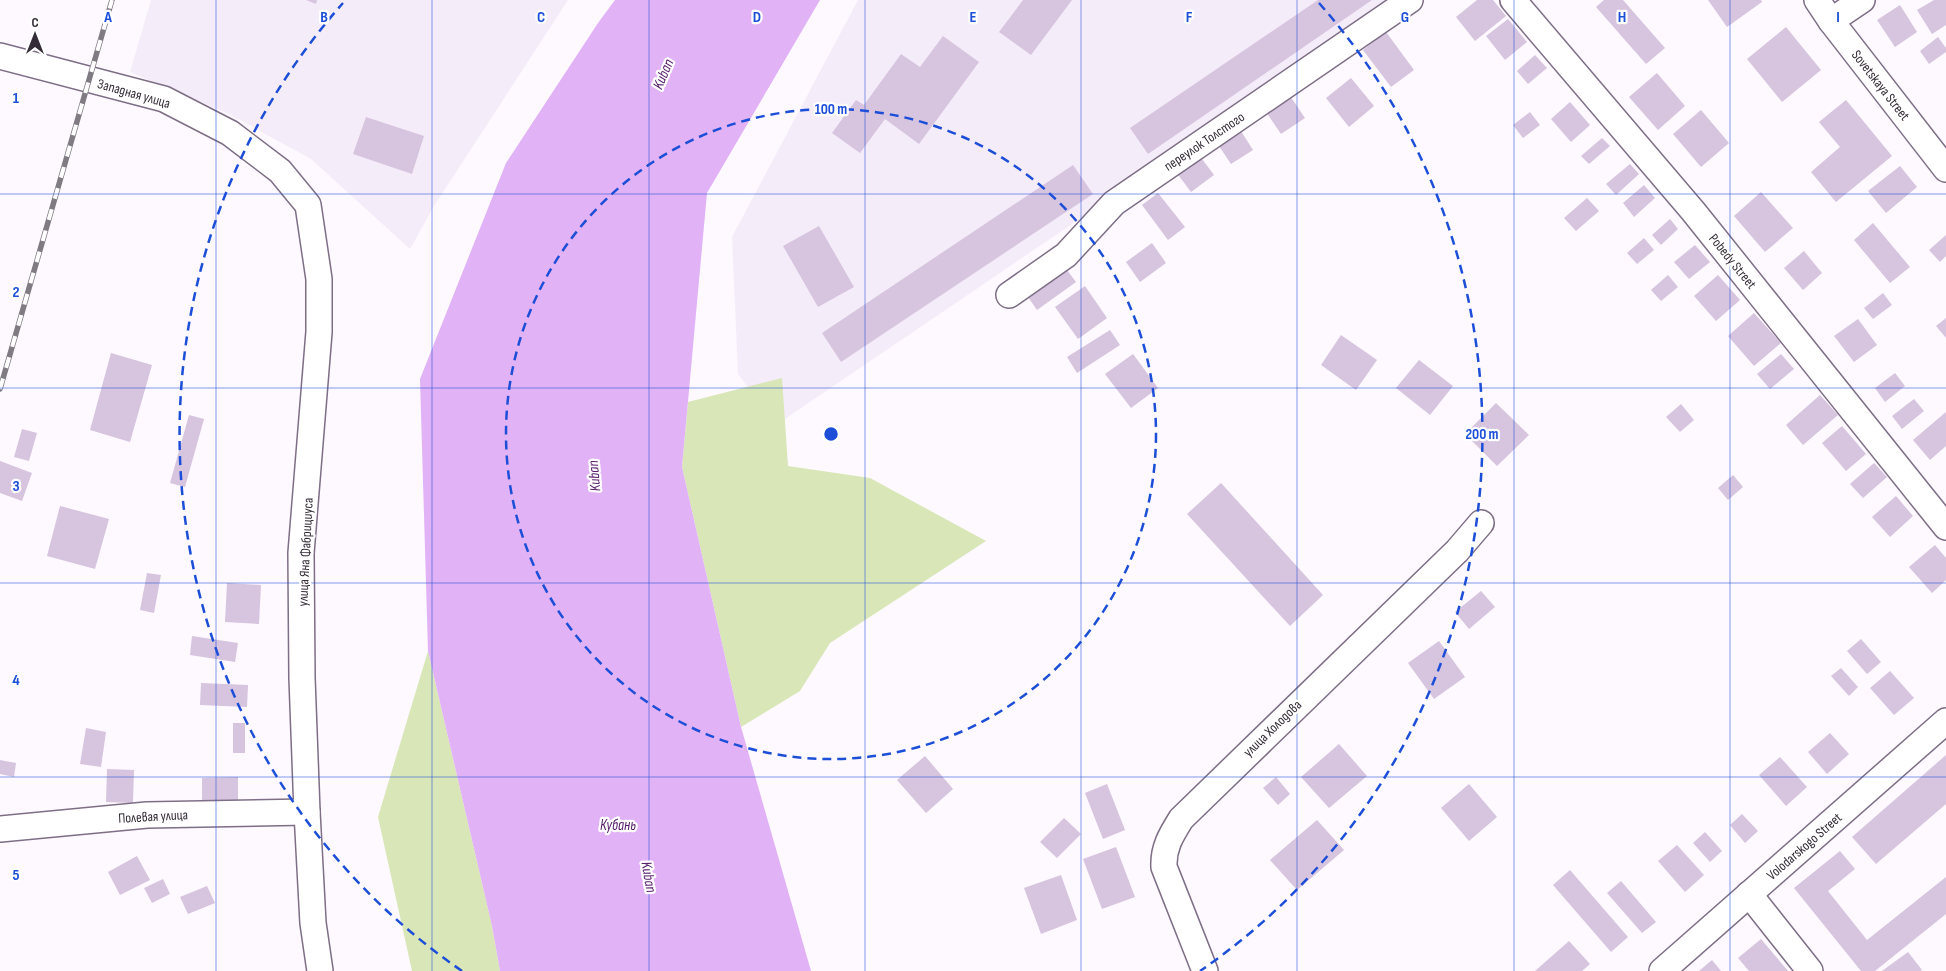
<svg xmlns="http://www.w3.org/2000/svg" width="1946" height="971" font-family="'Sofia Sans Condensed',sans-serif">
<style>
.built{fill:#f5ecf9}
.green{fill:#d9e6b8}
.water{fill:#e1b2f5}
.building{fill:#d7c4df}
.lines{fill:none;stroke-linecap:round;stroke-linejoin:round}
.minor-casing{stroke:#7e6e86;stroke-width:28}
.minor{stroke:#fff;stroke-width:25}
.rail-casing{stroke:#807a83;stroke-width:5.5}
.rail{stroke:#fff;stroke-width:4;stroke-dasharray:11;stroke-linecap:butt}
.grid{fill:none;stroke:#1d4ed8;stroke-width:1;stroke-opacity:0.55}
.ring{fill:none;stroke:#1d4ed8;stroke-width:2.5;stroke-dasharray:9 6}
.labels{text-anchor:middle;stroke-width:4.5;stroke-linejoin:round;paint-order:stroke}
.street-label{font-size:14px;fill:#342c37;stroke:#fff}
.water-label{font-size:15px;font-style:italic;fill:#58206c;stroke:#fff}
.grid-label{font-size:16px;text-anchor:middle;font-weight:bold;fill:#1d4ed8;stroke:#fff;stroke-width:4.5;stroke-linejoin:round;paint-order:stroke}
.centre{fill:#1d4ed8;stroke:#fff;stroke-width:2.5}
.ring-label{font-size:15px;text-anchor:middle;font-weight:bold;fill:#1d4ed8;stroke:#fff;stroke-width:4.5;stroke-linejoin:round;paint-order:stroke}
</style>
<rect width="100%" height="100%" fill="#fdf9ff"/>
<!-- built -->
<g class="built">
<path d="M 151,0 L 568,0 L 434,206 L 410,249 L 311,159 L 229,114 L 130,72 Z"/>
<path d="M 858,0 L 1390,0 L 1125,188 L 776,425 L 738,374 L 732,237 Z"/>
</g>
<!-- green -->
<g class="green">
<path d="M 782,378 L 788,466 L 870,478 L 986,541 L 830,643 L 800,691 L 741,727 L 682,467 L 688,402 Z"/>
<path d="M 428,651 L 492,926 L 500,971 L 412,971 L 378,817 Z"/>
</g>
<!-- water -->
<path class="water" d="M 615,0 L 820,0 L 707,193 L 682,467 L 741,727 L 811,971 L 500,971 L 492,926 L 428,651 L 420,379 L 506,163 L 598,23 Z"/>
<!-- building -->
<g class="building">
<path d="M 306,0 L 317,0 L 316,4 Z"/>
<path d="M 1023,0 L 1072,0 L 1031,55 L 999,32 Z"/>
<path d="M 1318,0 L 1372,0 L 1148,154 L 1130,128 Z"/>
<path d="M 1477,0 L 1493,0 L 1506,16 L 1475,41 L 1456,17 Z"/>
<path d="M 1604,0 L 1623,0 L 1665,48 L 1646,64 L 1596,7 Z"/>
<path d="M 1708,0 L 1761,0 L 1762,2 L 1727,27 Z"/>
<path d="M 1934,0 L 1946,0 L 1946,25 L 1932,34 L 1917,10 Z"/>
<path d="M 1900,5 L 1917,32 L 1895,47 L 1877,20 Z"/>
<path d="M 1508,19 L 1527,42 L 1505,60 L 1486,36 Z"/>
<path d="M 1786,27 L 1821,70 L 1782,102 L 1747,59 Z"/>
<path d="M 1386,32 L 1414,70 L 1391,87 L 1363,50 Z"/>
<path d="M 943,36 L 979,62 L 919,144 L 885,119 L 860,153 L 832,133 L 856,100 L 864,105 L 901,54 L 920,67 Z"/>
<path d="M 1938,37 L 1946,48 L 1946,52 L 1929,64 L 1920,51 Z"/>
<path d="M 1535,55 L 1547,68 L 1528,84 L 1517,71 Z"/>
<path d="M 1657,73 L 1685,106 L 1658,130 L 1629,97 Z"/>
<path d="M 1351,78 L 1374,106 L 1349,127 L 1326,98 Z"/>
<path d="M 1288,93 L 1305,118 L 1281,134 L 1264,109 Z"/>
<path d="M 1846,100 L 1892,156 L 1836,202 L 1811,172 L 1840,147 L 1819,122 Z"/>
<path d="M 1570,102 L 1590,125 L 1571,142 L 1551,119 Z"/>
<path d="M 1701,110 L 1729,143 L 1701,167 L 1673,134 Z"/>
<path d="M 1530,112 L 1540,125 L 1523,138 L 1513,125 Z"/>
<path d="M 366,117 L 424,136 L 412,174 L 353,154 Z"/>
<path d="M 1239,128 L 1253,150 L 1231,164 L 1217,143 Z"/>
<path d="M 1602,138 L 1610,146 L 1589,164 L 1581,156 Z"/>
<path d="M 1199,155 L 1214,175 L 1191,192 L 1176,172 Z"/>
<path d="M 1630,164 L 1639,174 L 1616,195 L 1606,184 Z"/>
<path d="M 1073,165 L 1093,194 L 841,362 L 822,333 Z"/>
<path d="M 1900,166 L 1917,187 L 1886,213 L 1868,191 Z"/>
<path d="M 1644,185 L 1655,198 L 1634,217 L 1623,203 Z"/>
<path d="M 1761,192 L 1793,228 L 1765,252 L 1734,216 Z"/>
<path d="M 1158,193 L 1185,227 L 1168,240 L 1142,205 Z"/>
<path d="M 1587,198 L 1599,211 L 1576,231 L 1564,218 Z"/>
<path d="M 1670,219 L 1678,229 L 1661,245 L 1652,235 Z"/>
<path d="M 1873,223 L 1910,267 L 1890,283 L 1854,240 Z"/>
<path d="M 819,226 L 854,287 L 818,307 L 783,246 Z"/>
<path d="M 1946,235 L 1946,256 L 1940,262 L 1929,250 Z"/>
<path d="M 1644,238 L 1654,250 L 1637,264 L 1627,253 Z"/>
<path d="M 1152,243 L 1166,263 L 1140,282 L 1126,262 Z"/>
<path d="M 1695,245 L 1710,262 L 1689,279 L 1674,262 Z"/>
<path d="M 1804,251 L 1822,273 L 1803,290 L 1784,268 Z"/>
<path d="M 1067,270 L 1076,282 L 1037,310 L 1028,297 Z"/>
<path d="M 1668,275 L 1678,287 L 1661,301 L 1651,290 Z"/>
<path d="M 1718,275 L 1740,300 L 1716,321 L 1694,296 Z"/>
<path d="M 1085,286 L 1107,318 L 1078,339 L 1055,307 Z"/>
<path d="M 1883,293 L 1892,305 L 1873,319 L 1864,308 Z"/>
<path d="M 1754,313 L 1781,343 L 1754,366 L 1728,336 Z"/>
<path d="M 1946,318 L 1946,338 L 1936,326 Z"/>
<path d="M 1858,319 L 1877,345 L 1854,362 L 1834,336 Z"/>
<path d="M 1110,330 L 1120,345 L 1077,373 L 1067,357 Z"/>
<path d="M 1341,335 L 1377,360 L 1356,390 L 1321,365 Z"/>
<path d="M 111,353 L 152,365 L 130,442 L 90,430 Z"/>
<path d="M 1133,354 L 1158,388 L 1131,408 L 1105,374 Z"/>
<path d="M 1781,354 L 1794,369 L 1770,389 L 1757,374 Z"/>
<path d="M 1419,360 L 1453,386 L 1430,415 L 1396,388 Z"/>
<path d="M 1895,373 L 1905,386 L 1885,402 L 1875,388 Z"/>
<path d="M 1820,395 L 1838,415 L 1803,445 L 1786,425 Z"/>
<path d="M 1914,399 L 1924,411 L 1902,429 L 1892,416 Z"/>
<path d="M 1496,403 L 1529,435 L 1497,466 L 1465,434 Z"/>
<path d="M 1681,404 L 1694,420 L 1680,432 L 1666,417 Z"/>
<path d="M 1946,412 L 1946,446 L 1930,460 L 1913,440 Z"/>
<path d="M 189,415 L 204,419 L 185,487 L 170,483 Z"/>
<path d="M 1842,426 L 1866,454 L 1846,471 L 1822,443 Z"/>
<path d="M 22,429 L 37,433 L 29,461 L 14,457 Z"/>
<path d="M 0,461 L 32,473 L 22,501 L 0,493 Z"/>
<path d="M 1874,463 L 1887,477 L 1863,498 L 1850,484 Z"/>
<path d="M 1733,475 L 1743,487 L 1728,500 L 1718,488 Z"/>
<path d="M 1221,483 L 1323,595 L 1290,626 L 1187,514 Z"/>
<path d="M 1896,496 L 1913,516 L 1890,537 L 1872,517 Z"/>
<path d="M 60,506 L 109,519 L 95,569 L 47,556 Z"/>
<path d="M 1935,545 L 1946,558 L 1946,580 L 1932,593 L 1909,567 Z"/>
<path d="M 147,573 L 161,575 L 154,613 L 140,610 Z"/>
<path d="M 227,583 L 261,585 L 259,624 L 225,622 Z"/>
<path d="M 1481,591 L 1495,607 L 1469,629 L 1455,612 Z"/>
<path d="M 192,636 L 238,643 L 235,662 L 190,655 Z"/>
<path d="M 1861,639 L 1881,662 L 1867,674 L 1847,651 Z"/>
<path d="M 1439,641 L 1465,677 L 1434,699 L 1408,663 Z"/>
<path d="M 1841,668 L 1858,687 L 1849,696 L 1831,676 Z"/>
<path d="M 1890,671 L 1914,698 L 1894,715 L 1870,688 Z"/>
<path d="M 201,683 L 248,685 L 247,707 L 200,705 Z"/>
<rect x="233" y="723" width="12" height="30"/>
<path d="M 86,728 L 106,732 L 101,767 L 80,764 Z"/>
<path d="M 1830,733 L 1849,754 L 1827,774 L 1808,752 Z"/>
<path d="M 1339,744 L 1367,776 L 1329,808 L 1301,777 Z"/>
<path d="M 1946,755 L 1946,804 L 1876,864 L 1852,837 Z"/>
<path d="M 925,756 L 953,789 L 926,813 L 897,780 Z"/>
<path d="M 1780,757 L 1807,787 L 1786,806 L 1759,775 Z"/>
<path d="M 0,760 L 16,763 L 14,777 L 0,774 Z"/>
<path d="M 107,769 L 134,770 L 133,803 L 106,802 Z"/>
<path d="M 238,777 L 238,806 L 202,806 L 202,778 Z"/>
<path d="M 1276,777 L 1290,794 L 1278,805 L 1263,788 Z"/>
<path d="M 1107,784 L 1125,830 L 1103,839 L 1085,793 Z"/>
<path d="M 1469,784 L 1497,817 L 1469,841 L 1441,808 Z"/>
<path d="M 1742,814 L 1758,831 L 1745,843 L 1730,825 Z"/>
<path d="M 1064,818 L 1081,834 L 1057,858 L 1040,842 Z"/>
<path d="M 1317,820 L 1344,850 L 1297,890 L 1270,860 Z"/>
<path d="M 1705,832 L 1722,851 L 1710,862 L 1693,843 Z"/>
<path d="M 1677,845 L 1704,875 L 1685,892 L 1658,861 Z"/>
<path d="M 1116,847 L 1135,897 L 1102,909 L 1083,859 Z"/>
<path d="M 1840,851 L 1855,869 L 1828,891 L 1867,940 L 1946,877 L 1946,914 L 1875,971 L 1861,971 L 1794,888 Z"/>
<path d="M 137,856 L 150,880 L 120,895 L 108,872 Z"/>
<path d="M 1570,870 L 1628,937 L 1611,952 L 1553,885 Z"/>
<path d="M 1061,875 L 1077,920 L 1041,934 L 1024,888 Z"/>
<path d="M 163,879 L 170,894 L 152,903 L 144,888 Z"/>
<path d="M 1621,881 L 1656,922 L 1642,933 L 1607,893 Z"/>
<path d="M 207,886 L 215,903 L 188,914 L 180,897 Z"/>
<path d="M 1761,939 L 1788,971 L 1749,971 L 1738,958 Z"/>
<path d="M 1569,941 L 1590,964 L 1582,971 L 1535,971 Z"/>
<path d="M 1908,952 L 1922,970 L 1920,971 L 1882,971 Z"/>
<path d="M 1712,960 L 1721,971 L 1699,971 Z"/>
</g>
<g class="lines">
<defs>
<g id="minor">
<path d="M 1513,0 L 1693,211 L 1946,527"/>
<path d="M 1817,0 L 1831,21 L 1946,169"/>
<path d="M 1831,21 L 1862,0"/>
<path d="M 0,56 L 164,99 L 230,133 L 280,171 L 308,205 L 319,279 L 319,332 L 301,553 L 302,678 L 307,812 L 313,923 L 320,971"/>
<path d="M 1009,295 L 1066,255 L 1114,203 L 1410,0"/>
<path d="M 0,829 L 147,815 L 307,812"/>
<path d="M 1749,894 L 1810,971"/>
<path d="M 1205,971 L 1164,867 C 1163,848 1171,835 1181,819 L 1457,551 L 1481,523"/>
<path d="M 1662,971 L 1946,721"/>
</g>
</defs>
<!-- minor casing -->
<use href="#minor" class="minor-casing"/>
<!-- minor -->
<use href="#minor" class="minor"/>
<defs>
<path id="rail" d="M 0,389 L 112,0"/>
</defs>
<!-- rail casing -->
<use href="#rail" class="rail-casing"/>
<!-- rail -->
<use href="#rail" class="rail"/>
</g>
<!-- grid -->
<path class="grid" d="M 216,0 L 216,971M 432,0 L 432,971M 649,0 L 649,971M 865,0 L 865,971M 1081,0 L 1081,971M 1297,0 L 1297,971M 1514,0 L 1514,971M 1730,0 L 1730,971M 0,194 L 1946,194M 0,388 L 1946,388M 0,583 L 1946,583M 0,777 L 1946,777"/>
<!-- distance rings -->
<g class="ring">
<circle cx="831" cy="434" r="325"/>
<path d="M462 971A651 651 0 0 1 343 3M1319 3A651 651 0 0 1 1200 971"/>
</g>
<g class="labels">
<!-- street labels -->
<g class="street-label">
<text transform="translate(1881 85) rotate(52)" y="5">Sovetskaya Street</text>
<text transform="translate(134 93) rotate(16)" y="5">Западная улица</text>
<text transform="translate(1204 141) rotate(-34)" y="5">переулок Толстого</text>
<text transform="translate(1733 261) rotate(51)" y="5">Pobedy Street</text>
<text transform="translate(305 552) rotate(-87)" y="5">улица Яна Фабрициуса</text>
<text transform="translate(1272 728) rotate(-44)" y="5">улица Холодова</text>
<text transform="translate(153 816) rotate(-3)" y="5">Полевая улица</text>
<text transform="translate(1804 846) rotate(-41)" y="5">Volodarskogo Street</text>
</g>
<!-- water labels -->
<g class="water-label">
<text transform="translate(663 74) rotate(-67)" y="5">Kuban</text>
<text transform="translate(594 476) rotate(-95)" y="5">Kuban</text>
<text x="618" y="830">Кубань</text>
<text transform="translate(649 877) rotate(80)" y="5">Kuban</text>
</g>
</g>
<g class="grid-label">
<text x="108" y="22">A</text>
<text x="324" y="22">B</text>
<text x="541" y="22">C</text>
<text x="757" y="22">D</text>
<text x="973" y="22">E</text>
<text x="1189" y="22">F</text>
<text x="1405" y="22">G</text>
<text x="1622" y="22">H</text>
<text x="1838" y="22">I</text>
<text x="16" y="103">1</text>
<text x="16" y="297">2</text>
<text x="16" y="491">3</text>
<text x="16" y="685">4</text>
<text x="16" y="880">5</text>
</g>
<circle cx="831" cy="434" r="8" class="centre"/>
<g class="ring-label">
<text x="831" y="114">100 m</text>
<text x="1482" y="439">200 m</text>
</g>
<!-- north arrow -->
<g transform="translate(35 35)" stroke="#ffffff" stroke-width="4" paint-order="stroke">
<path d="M0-4L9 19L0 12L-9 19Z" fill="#342c37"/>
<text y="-8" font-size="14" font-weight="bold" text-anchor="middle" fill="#342c37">С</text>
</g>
</svg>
